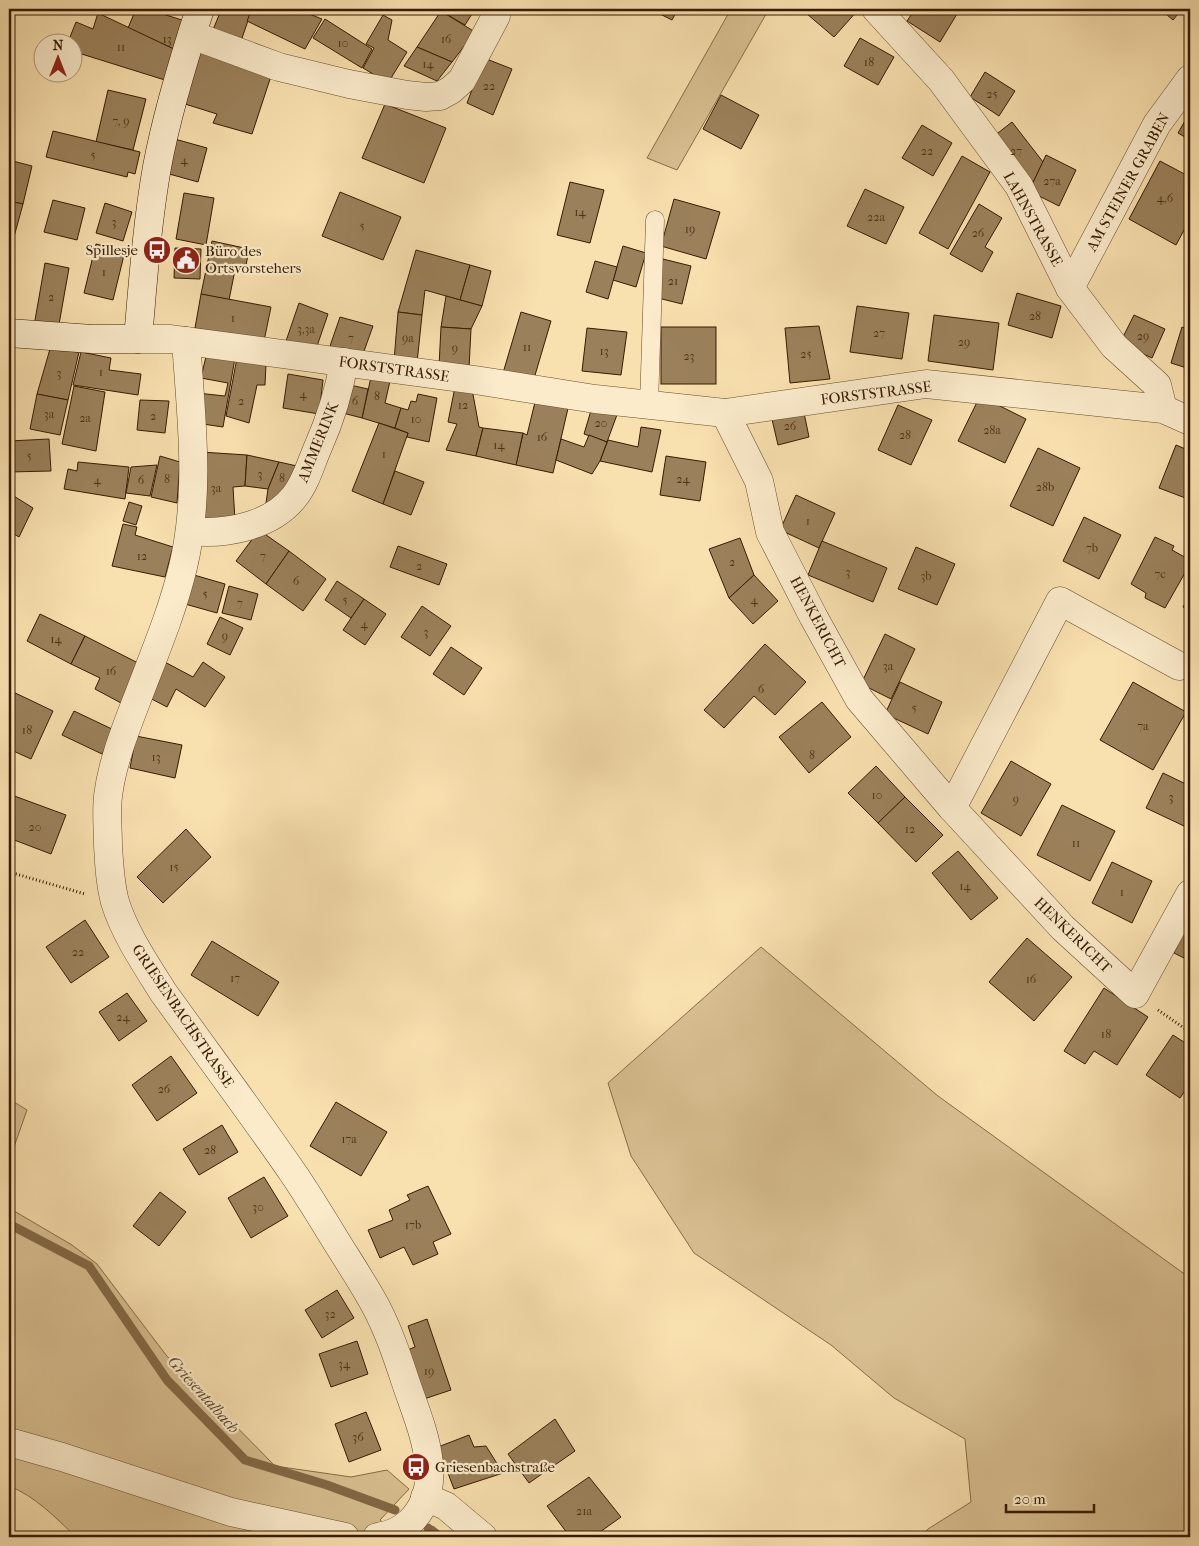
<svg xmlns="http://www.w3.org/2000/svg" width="1199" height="1546" font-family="'IM FELL French Canon',serif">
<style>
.green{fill:#d8bf91;stroke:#876d48}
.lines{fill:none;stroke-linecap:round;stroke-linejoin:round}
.stream{stroke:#836946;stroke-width:9}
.building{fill:#9b815b;stroke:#361b00}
.lane-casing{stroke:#674c2c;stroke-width:19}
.street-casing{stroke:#674c2c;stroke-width:29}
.secondary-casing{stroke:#361b00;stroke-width:29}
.path{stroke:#361b00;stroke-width:3;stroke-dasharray:1 2.5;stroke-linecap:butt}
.lane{stroke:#fbebcb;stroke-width:18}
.street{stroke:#fbebcb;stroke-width:28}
.secondary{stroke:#fbebcb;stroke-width:28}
.labels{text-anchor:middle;stroke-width:4.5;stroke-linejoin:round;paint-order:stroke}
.number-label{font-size:12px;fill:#4f3417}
.street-label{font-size:15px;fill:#361b00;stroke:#fbebcb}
.poi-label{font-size:15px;fill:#361b00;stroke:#fbebcb;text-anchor:start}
.water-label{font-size:16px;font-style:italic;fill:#634829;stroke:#fbebcb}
</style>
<rect width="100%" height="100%" fill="#f9e0af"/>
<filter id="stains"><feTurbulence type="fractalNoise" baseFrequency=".004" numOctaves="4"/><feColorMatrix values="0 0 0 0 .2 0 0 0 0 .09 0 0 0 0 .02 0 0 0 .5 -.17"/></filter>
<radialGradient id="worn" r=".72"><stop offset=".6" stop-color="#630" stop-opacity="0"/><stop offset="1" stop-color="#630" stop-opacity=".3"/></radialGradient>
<!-- green -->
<g class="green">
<path d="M 731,9 L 769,9 L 677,170 L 647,158 Z"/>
<path d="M 761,947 L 938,1096 L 1190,1278 L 1190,1537 L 921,1537 L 928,1529 L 971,1502 L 965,1439 L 894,1398 L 831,1345 L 694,1253 L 631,1156 L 608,1083 Z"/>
<path d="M 9,1099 L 27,1110 L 9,1161 Z"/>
<path d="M 9,1208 L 72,1245 L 97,1264 L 166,1355 L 275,1466 L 351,1477 L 387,1470 L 409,1489 L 380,1520 L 400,1537 L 76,1537 C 56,1518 35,1496 9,1486 Z"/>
<path d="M 433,1526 L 447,1537 L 423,1537 Z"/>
</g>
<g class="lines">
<!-- stream -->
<g class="stream">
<path d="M 9,1224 L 89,1266 L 167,1380 L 245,1460 L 327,1485 L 395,1510"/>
<path d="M 428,1528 L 439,1537"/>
</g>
</g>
<!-- building -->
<g class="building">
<path d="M 136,9 L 147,9 L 185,21 L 178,51 L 128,28 Z"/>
<path d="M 218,9 L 252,9 L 241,41 L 213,30 L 221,10 Z"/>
<path d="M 252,9 L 297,9 L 322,19 L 305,49 L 247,21 Z"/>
<path d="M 443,9 L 475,9 L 465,25 L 441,11 Z"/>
<path d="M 650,9 L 678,9 L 672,20 Z"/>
<path d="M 812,9 L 856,9 L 858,10 L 834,37 L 807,14 Z"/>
<path d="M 915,9 L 949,9 L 957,14 L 940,42 L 907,21 Z"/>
<path d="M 1160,9 L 1182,9 L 1173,20 Z"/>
<path d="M 441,11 L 475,32 L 452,62 L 417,47 Z"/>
<path d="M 98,13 L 178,51 L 168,81 L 72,51 L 72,42 L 68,42 L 76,22 L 93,29 Z"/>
<path d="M 383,15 L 392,20 L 388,40 L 407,52 L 388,83 L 363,68 L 374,48 L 366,44 Z"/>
<path d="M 325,19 L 372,49 L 362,68 L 313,38 Z"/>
<path d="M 860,38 L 894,57 L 878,85 L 844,66 Z"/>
<path d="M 417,47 L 452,62 L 437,81 L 404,66 Z"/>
<path d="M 198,49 L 272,73 L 252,134 L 213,123 L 217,114 L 185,104 Z"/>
<path d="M 484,58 L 512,69 L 493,115 L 467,103 Z"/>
<path d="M 985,72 L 1015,91 L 999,116 L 970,97 Z"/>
<path d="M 108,90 L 146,99 L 133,150 L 96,142 Z"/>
<path d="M 721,95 L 759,115 L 741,149 L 703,129 Z"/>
<path d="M 385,104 L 446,128 L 424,183 L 362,158 Z"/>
<path d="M 1190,112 L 1190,140 L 1178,133 Z"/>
<path d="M 1012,122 L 1043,162 L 1029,191 L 989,140 Z"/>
<path d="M 922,125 L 952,143 L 933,176 L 902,158 Z"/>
<path d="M 53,131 L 140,152 L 135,174 L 128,172 L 127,177 L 46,157 Z"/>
<path d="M 171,138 L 207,148 L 198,182 L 162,172 Z"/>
<path d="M 1046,155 L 1076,170 L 1059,206 L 1029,191 Z"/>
<path d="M 962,156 L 990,172 L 948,249 L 919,233 Z"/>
<path d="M 9,160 L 32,166 L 23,204 L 9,201 Z"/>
<path d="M 1160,161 L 1190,177 L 1190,219 L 1176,245 L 1129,219 Z"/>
<path d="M 570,182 L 604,190 L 590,243 L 557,235 Z"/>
<path d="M 865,189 L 904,207 L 886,244 L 847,226 Z"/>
<path d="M 340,192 L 401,217 L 383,260 L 322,236 Z"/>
<path d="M 184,193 L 214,198 L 206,245 L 176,239 Z"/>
<path d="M 674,199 L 720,212 L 706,259 L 661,246 Z"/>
<path d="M 53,200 L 85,208 L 77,240 L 44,232 Z"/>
<path d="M 9,201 L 23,204 L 12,244 L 9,243 Z"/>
<path d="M 105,203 L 132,212 L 123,241 L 96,233 Z"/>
<path d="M 979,204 L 1002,218 L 985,247 L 993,252 L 982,272 L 950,254 Z"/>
<path d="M 212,241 L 249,249 L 245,271 L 235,270 L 229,300 L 201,294 Z"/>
<path d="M 9,243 L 12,244 L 9,258 Z"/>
<path d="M 96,244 L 125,251 L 113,300 L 84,293 Z"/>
<path d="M 623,246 L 646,253 L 636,287 L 613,280 Z"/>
<path d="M 175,248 L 201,249 L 200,279 L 174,278 Z"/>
<path d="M 416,250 L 470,265 L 460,300 L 425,290 L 422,315 L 398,312 Z"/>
<path d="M 663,259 L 691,266 L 682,304 L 654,297 Z"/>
<path d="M 595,261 L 617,267 L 608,299 L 586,292 Z"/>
<path d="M 45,263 L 69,268 L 58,330 L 34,326 Z"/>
<path d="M 470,265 L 491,271 L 482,306 L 460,300 Z"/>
<path d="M 1017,293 L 1061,306 L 1052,338 L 1008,325 Z"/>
<path d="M 201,294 L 271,307 L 264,341 L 195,328 Z"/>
<path d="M 446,296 L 482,306 L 471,329 L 441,327 Z"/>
<path d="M 299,303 L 328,314 L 314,355 L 285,344 Z"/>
<path d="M 857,306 L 909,313 L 902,359 L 850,352 Z"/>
<path d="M 398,312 L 422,315 L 417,363 L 394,361 Z"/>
<path d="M 521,312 L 551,321 L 533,382 L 503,373 Z"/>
<path d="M 934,315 L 999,323 L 993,370 L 928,361 Z"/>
<path d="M 1134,315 L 1165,329 L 1152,358 L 1120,343 Z"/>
<path d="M 340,317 L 373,326 L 363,354 L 329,349 Z"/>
<path d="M 819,326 L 830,379 L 790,383 L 785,328 Z"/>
<path d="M 441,327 L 471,329 L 469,368 L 439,366 Z"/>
<rect x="661" y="327" width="55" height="57"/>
<path d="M 1182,327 L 1190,330 L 1190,369 L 1171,363 Z"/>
<path d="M 587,328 L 627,332 L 621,375 L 582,371 Z"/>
<path d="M 50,349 L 79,352 L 68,400 L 37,394 Z"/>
<path d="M 81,352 L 111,358 L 109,370 L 141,374 L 138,395 L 73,385 Z"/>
<path d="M 207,352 L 235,358 L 223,427 L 196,423 L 197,393 L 225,396 L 228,383 L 201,378 Z"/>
<path d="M 237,358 L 266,364 L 265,385 L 257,385 L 249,423 L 226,416 Z"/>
<path d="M 288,374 L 323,380 L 319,414 L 283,408 Z"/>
<path d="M 371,377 L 390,381 L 385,403 L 401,408 L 395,428 L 362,418 Z"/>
<path d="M 350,385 L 368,389 L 362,418 L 339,412 Z"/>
<path d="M 74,386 L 105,392 L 96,451 L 62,444 Z"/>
<path d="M 455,387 L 472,389 L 479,427 L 483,428 L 476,456 L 446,450 L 457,424 L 448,422 Z"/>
<path d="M 37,394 L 68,400 L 60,435 L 30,429 Z"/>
<path d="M 418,394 L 437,398 L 429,442 L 407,437 L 408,433 L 395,428 L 401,408 L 408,410 L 411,401 L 416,402 Z"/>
<path d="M 980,396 L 1026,419 L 1005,463 L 958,441 Z"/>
<path d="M 536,398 L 569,404 L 553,473 L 516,465 L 523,433 L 527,435 Z"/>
<path d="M 140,400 L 169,401 L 165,433 L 137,430 Z"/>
<path d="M 898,405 L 932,420 L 911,465 L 878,450 Z"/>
<path d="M 592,407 L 618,412 L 607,442 L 584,434 Z"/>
<path d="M 803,408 L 809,437 L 778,445 L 771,415 Z"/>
<path d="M 379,423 L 408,433 L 383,504 L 352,491 Z"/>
<path d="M 641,427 L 661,430 L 652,472 L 600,461 L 608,440 L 638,447 Z"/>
<path d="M 483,428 L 523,433 L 516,465 L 476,456 Z"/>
<path d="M 589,435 L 607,442 L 600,461 L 592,474 L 556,460 L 561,439 L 584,447 Z"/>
<path d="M 49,439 L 51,471 L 9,472 L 9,441 Z"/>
<path d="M 1176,445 L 1190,451 L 1190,492 L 1188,499 L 1159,488 Z"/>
<path d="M 1038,448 L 1080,468 L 1053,526 L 1010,506 Z"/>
<path d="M 201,452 L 247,455 L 245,486 L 233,487 L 235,520 L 200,521 Z"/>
<path d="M 247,455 L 279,462 L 268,489 L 245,486 Z"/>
<path d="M 160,456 L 180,462 L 177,503 L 151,497 Z"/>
<path d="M 666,456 L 706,462 L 700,501 L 660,495 Z"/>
<path d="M 78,462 L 129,467 L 125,499 L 64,489 L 68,469 L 77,471 Z"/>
<path d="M 279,462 L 297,466 L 283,497 L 273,505 L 266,503 L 268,489 Z"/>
<path d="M 157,465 L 150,496 L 126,493 L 131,467 Z"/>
<path d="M 395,471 L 424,482 L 411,515 L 383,504 Z"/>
<path d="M 9,493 L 33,508 L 19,537 L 9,531 Z"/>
<path d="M 796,495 L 835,513 L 819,548 L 780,530 Z"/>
<path d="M 129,502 L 142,506 L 136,525 L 123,521 Z"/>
<path d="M 1084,517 L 1121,535 L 1099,579 L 1063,561 Z"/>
<path d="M 123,524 L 137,527 L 135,535 L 173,547 L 165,577 L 112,566 Z"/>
<path d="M 259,530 L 289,551 L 266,584 L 236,561 Z"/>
<path d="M 1155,537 L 1174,546 L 1172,550 L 1190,560 L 1190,564 L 1165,608 L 1145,598 L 1146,593 L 1131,584 Z"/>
<path d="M 740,538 L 754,575 L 729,598 L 709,549 Z"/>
<path d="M 822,541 L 887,568 L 873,602 L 808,575 Z"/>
<path d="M 398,546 L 447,564 L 439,585 L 390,567 Z"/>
<path d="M 916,547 L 955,564 L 937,605 L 898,589 Z"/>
<path d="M 289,551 L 326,579 L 303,611 L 266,584 Z"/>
<path d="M 194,575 L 225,584 L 217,613 L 185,604 Z"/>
<path d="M 754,575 L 778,601 L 753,624 L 729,598 Z"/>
<path d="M 337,581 L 364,599 L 351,618 L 325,600 Z"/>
<path d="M 229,586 L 258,594 L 251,620 L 222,613 Z"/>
<path d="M 1190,595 L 1190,611 L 1183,607 Z"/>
<path d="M 364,599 L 386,614 L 365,645 L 343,630 Z"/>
<path d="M 422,606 L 451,626 L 430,656 L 401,637 Z"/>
<path d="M 40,614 L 85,636 L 71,664 L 27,641 Z"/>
<path d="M 220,617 L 243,628 L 230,655 L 207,644 Z"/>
<path d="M 885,634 L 915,649 L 891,699 L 861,684 Z"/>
<path d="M 85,636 L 140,664 L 121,703 L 95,689 L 100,678 L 71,664 Z"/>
<path d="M 765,644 L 806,682 L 775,715 L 754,696 L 724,728 L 704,710 Z"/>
<path d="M 451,647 L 482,668 L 464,695 L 433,674 Z"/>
<path d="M 161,660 L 193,677 L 203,662 L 225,677 L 205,707 L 176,689 L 167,707 L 144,695 Z"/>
<path d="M 900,682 L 942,702 L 928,734 L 885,714 Z"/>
<path d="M 1133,682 L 1186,712 L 1153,770 L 1100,740 Z"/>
<path d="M 9,690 L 53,711 L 31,759 L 9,749 Z"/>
<path d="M 822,702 L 851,737 L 809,773 L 779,737 Z"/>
<path d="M 74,711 L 114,730 L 102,754 L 62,735 Z"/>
<path d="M 136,736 L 182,745 L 175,778 L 130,768 Z"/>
<path d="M 1011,761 L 1051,784 L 1021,836 L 981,813 Z"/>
<path d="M 876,766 L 905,797 L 878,823 L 848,793 Z"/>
<path d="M 1163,773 L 1190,786 L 1190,814 L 1184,826 L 1146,808 Z"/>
<path d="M 9,794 L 66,815 L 51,854 L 9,838 Z"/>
<path d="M 905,797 L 943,835 L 916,862 L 878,823 Z"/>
<path d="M 1062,805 L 1115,831 L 1090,881 L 1037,855 Z"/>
<path d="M 186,829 L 211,857 L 163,903 L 137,877 Z"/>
<path d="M 958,851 L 998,898 L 971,920 L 932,873 Z"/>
<path d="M 1112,862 L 1152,881 L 1132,923 L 1092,903 Z"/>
<path d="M 1190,919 L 1190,961 L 1174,953 Z"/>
<path d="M 85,920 L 109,957 L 71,983 L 46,947 Z"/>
<path d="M 1027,938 L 1072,977 L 1034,1021 L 989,982 Z"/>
<path d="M 212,941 L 279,982 L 258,1016 L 191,975 Z"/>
<path d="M 1104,988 L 1148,1017 L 1117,1065 L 1094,1051 L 1085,1064 L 1064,1051 Z"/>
<path d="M 127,993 L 147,1021 L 119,1041 L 99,1012 Z"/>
<path d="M 1173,1035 L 1190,1046 L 1190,1083 L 1180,1098 L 1146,1075 Z"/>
<path d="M 171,1056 L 197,1093 L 157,1121 L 132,1085 Z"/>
<path d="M 336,1102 L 387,1132 L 361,1176 L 310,1146 Z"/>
<path d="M 222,1125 L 238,1152 L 199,1175 L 183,1149 Z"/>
<path d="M 264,1177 L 288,1216 L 251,1238 L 228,1198 Z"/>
<path d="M 428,1186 L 451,1234 L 433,1242 L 438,1254 L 413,1265 L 404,1247 L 380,1258 L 368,1230 L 393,1220 L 389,1210 L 410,1200 L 407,1195 Z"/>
<path d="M 160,1192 L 186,1212 L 159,1246 L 133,1226 Z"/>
<path d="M 337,1290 L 354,1318 L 322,1338 L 305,1310 Z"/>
<path d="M 427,1319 L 451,1390 L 424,1399 L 405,1351 L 415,1347 L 408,1326 Z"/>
<path d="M 357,1341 L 368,1374 L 331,1387 L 319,1354 Z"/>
<path d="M 366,1412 L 381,1450 L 349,1462 L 335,1424 Z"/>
<path d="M 555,1419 L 575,1451 L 529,1483 L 508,1454 Z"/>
<path d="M 469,1435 L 474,1447 L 486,1446 L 503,1473 L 454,1489 L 438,1447 Z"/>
<path d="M 589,1477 L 621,1517 L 593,1537 L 570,1537 L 547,1506 Z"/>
</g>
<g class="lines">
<defs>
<path id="lane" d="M 649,405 L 655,220"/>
<g id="street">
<path d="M 876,9 L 941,80 L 1019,186 L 1070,288 L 1114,346 L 1157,385 L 1163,409"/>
<path d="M 192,35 L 279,67 L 349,84 L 407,95 L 426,97 L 440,96 L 451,90 L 462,80 L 496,16"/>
<path d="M 1070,288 L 1157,124 L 1190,79"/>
<path d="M 138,339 L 171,339 L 475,380 L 595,399 L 725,413 L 926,384 L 1163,409 L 1190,421"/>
<path d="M 186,341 C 191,416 201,492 183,567 C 172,613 153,657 136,702 C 124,733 112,764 108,796 C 106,813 108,829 108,845 C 109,864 110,883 115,902 C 125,934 145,963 163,992 C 206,1052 251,1112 293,1173 C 308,1195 322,1218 336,1241 C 349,1262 363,1283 375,1305 C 389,1331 398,1359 407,1386 C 421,1427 448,1486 410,1522 C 400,1531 391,1535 377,1537"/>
<path d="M 725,413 L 759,481 L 770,532 L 813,616 L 859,699 L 952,808 L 1063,928 L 1135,994 L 1190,894"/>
<path d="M 190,531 C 226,535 272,526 295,496 C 306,482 311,463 318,447 C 330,420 339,392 344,362"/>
<path d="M 952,808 L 1060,601 L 1179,666"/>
<path d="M 9,1442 L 62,1457 L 231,1512 L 345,1537"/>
<path d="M 425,1497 L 446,1506 L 483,1537"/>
</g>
<path id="secondary" d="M 9,333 L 92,339 L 138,339 C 143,281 147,224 157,167 C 167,113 183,61 200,9"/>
</defs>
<!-- lane casing -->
<use href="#lane" class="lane-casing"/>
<!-- street casing -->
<use href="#street" class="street-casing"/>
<!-- secondary casing -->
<use href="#secondary" class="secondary-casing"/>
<!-- path -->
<g class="path">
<path d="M 9,872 L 85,894"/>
<path d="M 1158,1010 L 1190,1032"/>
</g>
<!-- lane -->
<use href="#lane" class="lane"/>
<!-- street -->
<use href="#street" class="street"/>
<!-- secondary -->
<use href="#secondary" class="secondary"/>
</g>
<!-- icons -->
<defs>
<symbol id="bus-disc" viewBox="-11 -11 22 22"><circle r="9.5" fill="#8f2418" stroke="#fbebcb"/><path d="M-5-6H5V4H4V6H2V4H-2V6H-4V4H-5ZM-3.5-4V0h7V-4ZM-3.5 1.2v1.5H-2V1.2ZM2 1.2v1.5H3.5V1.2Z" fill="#fff"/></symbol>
<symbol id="civic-disc" viewBox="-11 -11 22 22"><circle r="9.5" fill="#8f2418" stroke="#fbebcb"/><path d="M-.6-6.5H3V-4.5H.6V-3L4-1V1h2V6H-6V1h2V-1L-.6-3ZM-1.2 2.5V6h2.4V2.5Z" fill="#fff"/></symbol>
</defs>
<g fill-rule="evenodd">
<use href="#bus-disc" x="141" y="234" width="32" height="32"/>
<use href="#civic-disc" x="170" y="244" width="32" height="32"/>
<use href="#bus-disc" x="400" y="1451" width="32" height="32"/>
</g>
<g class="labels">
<!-- number labels -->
<g class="number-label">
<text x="167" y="43">13</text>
<text x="446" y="43">16</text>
<text x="343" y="47">10</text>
<text x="121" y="51">11</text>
<text x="869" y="66">18</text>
<text x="428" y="68">14</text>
<text x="489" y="90">22</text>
<text x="992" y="98">25</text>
<text x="121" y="125">7, 9</text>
<text x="927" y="155">22</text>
<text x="1016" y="155">27</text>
<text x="93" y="159">5</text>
<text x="184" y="164">4</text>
<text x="1052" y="185">27a</text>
<text x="1165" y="202">4,6</text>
<text x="580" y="216">14</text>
<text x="876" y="221">22a</text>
<text x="114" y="226">3</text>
<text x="362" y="230">5</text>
<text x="690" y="233">19</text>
<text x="978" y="237">26</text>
<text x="104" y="276">1</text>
<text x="673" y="285">21</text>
<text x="51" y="301">2</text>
<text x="1035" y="320">28</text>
<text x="233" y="322">1</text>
<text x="306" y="333">3,3a</text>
<text x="879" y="337">27</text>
<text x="1143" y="340">29</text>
<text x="351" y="342">7</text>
<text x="408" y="342">9a</text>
<text x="964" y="346">29</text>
<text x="527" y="351">11</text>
<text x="455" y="352">9</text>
<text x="604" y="355">13</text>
<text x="806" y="358">25</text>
<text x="689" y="360">23</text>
<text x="101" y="376">1</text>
<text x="59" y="377">3</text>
<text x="303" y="398">4</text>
<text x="377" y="400">8</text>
<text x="241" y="405">2</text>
<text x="355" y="405">6</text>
<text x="463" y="409">12</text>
<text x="49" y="418">3a</text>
<text x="153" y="420">2</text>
<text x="85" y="422">2a</text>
<text x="416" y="423">10</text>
<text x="601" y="427">20</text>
<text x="790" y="430">26</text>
<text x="992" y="434">28a</text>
<text x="905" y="439">28</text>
<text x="542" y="441">16</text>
<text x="499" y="449">14</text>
<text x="384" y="458">1</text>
<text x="29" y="460">5</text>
<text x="260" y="478">3</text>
<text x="282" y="482">8</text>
<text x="167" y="483">8</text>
<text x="683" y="483">24</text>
<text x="97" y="484">4</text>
<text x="141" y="484">6</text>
<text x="1045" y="491">28b</text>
<text x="216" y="492">3a</text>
<text x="808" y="525">1</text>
<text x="1092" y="552">7b</text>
<text x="142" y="560">12</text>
<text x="263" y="560">7</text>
<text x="732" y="566">2</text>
<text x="419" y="570">2</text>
<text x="848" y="576">3</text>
<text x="1160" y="578">7c</text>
<text x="926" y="580">3b</text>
<text x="296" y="585">6</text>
<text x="205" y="598">5</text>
<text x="345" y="604">5</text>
<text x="754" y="604">4</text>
<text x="240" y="607">7</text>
<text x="364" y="628">4</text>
<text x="426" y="636">3</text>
<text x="225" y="640">9</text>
<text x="56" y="643">14</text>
<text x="888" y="670">3a</text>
<text x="111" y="675">16</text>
<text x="761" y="693">6</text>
<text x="914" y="712">5</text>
<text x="1143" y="730">7a</text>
<text x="27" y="734">18</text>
<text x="812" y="759">8</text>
<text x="156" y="761">13</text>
<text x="877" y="799">10</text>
<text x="1171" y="801">3</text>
<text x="1016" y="803">9</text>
<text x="35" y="831">20</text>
<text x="910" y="833">12</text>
<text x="1076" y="847">11</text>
<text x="174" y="871">15</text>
<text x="965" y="890">14</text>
<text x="1122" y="896">1</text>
<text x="78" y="956">22</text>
<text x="235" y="982">17</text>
<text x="1031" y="983">16</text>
<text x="123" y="1021">24</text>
<text x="1106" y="1038">18</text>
<text x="164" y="1093">26</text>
<text x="349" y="1143">17a</text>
<text x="210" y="1154">28</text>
<text x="258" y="1211">30</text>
<text x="413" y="1229">17b</text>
<text x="330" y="1318">32</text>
<text x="344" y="1368">34</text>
<text x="429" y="1375">19</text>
<text x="358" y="1441">36</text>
<text x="584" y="1515">21a</text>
</g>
<!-- street labels -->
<g class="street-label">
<text transform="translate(1128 182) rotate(-61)" y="5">AM STEINER GRABEN</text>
<text transform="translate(1033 219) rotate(61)" y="5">LAHNSTRASSE</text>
<text transform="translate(394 369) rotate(8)" y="5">FORSTSTRASSE</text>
<text transform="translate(876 393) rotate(-7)" y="5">FORSTSTRASSE</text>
<text transform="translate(318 442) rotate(-68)" y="5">AMMERINK</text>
<text transform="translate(818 622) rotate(62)" y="5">HENKERICHT</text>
<text transform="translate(1073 935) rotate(44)" y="5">HENKERICHT</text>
<text transform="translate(183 1016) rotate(56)" y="5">GRIESENBACHSTRASSE</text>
</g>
<!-- poi labels -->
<g class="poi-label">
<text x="138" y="255" text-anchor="end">Spillesje</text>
<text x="205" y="256">Büro des<tspan x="205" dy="17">Ortsvorstehers</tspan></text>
<text x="435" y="1472">Griesenbachstraße</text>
</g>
<!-- water labels -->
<g class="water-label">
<text transform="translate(204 1394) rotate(48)" y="6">Griesentalbach</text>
</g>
</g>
<!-- margin -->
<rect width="1199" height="1546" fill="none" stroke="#f9e0af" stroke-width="30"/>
<rect x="10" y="10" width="1179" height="1526" fill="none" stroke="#361b00" stroke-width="2.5"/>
<rect x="15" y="15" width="1169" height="1516" fill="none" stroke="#361b00"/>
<!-- north arrow -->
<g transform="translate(58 58)"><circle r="24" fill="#fbebcb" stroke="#ac987a"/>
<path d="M0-4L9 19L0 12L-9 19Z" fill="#8f2418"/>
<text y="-8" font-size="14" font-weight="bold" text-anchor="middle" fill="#361b00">N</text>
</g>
<!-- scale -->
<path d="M1006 1504v8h88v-8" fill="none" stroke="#361b00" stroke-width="2.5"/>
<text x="1014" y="1504" font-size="15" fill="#361b00" stroke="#fbebcb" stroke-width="4" paint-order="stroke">20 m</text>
<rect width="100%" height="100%" filter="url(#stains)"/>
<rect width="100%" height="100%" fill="url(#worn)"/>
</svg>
